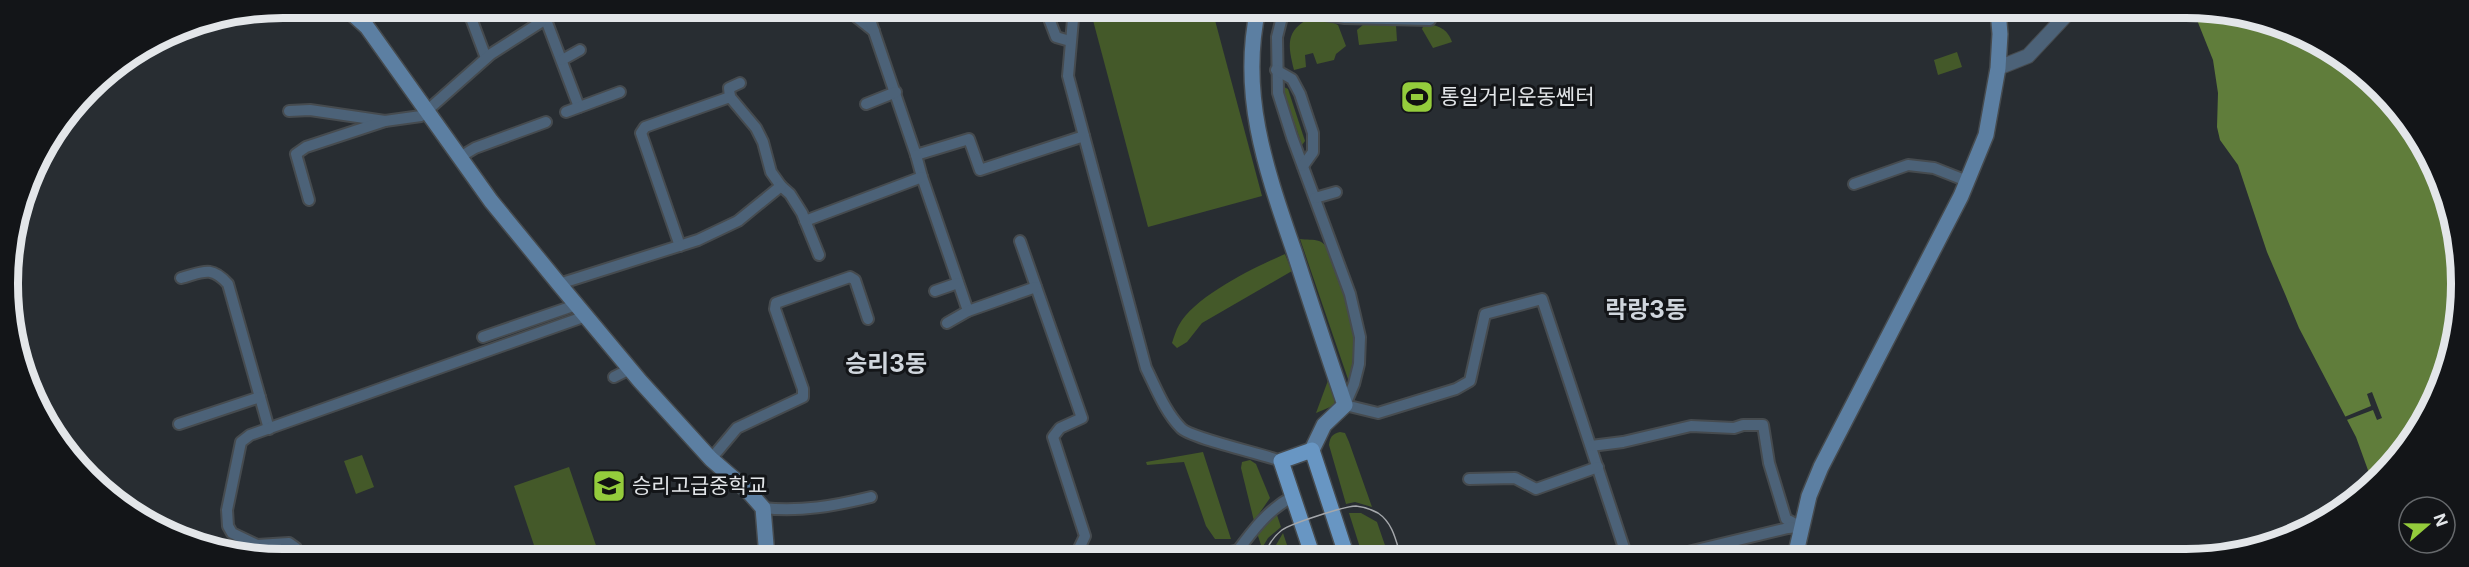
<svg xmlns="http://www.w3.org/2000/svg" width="2469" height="567" font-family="Inter,'Noto Sans KR',sans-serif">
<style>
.green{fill:#445929}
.water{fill:#607d3b}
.pier{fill:#282d32}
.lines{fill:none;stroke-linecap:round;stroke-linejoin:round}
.minor-casing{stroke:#464b4f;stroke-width:14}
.tertiary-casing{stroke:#464b4f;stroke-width:16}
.secondary-casing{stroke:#464b4f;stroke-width:18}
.primary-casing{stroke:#464b4f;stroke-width:18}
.minor{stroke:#4c6278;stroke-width:10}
.tertiary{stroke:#4c6278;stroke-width:14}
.secondary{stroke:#5c7fa2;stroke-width:15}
.primary{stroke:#6896c3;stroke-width:15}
.tram{stroke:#a4a7ab;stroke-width:1.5}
.labels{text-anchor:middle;stroke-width:6;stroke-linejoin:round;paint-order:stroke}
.poi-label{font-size:21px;fill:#e3e6e9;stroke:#131518;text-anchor:start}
.quarter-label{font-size:24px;font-weight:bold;fill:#d0d6dd;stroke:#131518}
.rim{fill:none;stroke:#e3e6e9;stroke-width:8}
</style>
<rect width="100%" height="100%" fill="#282d32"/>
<!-- green -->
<g class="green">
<path d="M 1090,9 L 1212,9 L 1262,196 L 1148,227 Z"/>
<path d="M 1310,18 L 1326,19 L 1338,25 L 1346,46 L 1336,54 L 1334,60 L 1317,64 L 1313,53 L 1305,55 L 1306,67 L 1294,70 C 1288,45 1285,31 1310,18 Z"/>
<path d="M 1364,24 L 1396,25 L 1397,41 L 1359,45 L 1357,30 Z"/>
<path d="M 1424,24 C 1438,25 1447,28 1452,42 L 1433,48 L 1422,29 Z"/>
<path d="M 1957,52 L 1962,67 L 1938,75 L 1934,60 Z"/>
<path d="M 1284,87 L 1288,89 L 1305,141 L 1302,145 L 1283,90 Z"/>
<path d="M 1300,239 C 1306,240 1314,239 1319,241 C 1340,249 1355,324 1354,345 C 1354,357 1351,370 1349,382 Z"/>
<path d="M 1285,254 L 1292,271 L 1202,323 L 1187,342 L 1177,348 L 1172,343 C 1174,337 1176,330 1179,325 C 1195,296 1255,267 1285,254 Z"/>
<path d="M 1330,375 L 1335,405 L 1316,413 Z"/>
<path d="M 1340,432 L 1345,433 L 1349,442 L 1372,507 L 1355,502 L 1346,504 L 1329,445 C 1330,437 1332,434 1340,432 Z"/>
<path d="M 1203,452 L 1231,539 L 1215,539 L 1206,526 L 1184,462 L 1147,465 L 1146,462 Z"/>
<path d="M 362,455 L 374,487 L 356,494 L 344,461 Z"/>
<path d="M 1250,460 L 1256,464 L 1270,498 L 1254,521 L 1241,468 L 1242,462 Z"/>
<path d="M 569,467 L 600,557 L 538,557 L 514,486 Z"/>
<path d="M 1276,512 L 1281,527 L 1268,538 L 1262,548 L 1257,533 Z"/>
<path d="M 1349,513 L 1361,513 L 1377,522 L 1389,557 L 1363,557 Z"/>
<path d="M 1283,533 L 1291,557 L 1269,557 Z"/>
</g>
<!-- water -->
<path class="water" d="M 2193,10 L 2222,10 L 2324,45 L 2405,116 L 2452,212 L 2459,320 L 2433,406 L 2380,479 L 2373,484 L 2356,437 L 2299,328 L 2285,294 L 2267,252 L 2238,165 L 2220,140 L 2217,127 L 2218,93 L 2213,60 Z"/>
<!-- pier -->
<path class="pier" d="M 2372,392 L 2382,418 L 2377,420 L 2373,410 L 2344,421 L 2342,418 L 2371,406 L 2367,394 Z"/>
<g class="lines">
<defs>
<g id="minor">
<path d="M 457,8 L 471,18 L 486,58"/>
<path d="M 845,8 L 874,31"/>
<path d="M 866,8 L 916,155 L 969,139 L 980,170 L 1084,136"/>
<path d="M 1045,8 L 1056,37 L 1070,41"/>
<path d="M 1074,8 L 1068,76 L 1146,368 C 1156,388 1165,412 1181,428 C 1190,438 1263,454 1281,461"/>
<path d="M 1284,9 L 1277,37 L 1278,93 L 1292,137 L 1350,294 L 1360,337 L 1359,364 L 1354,384 L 1345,405 L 1378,413 L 1456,389 L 1470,381 L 1485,314 L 1542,299 L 1627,557"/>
<path d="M 1287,9 L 1345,18 L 1430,20"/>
<path d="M 543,12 L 579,107"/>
<path d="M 562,60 L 580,50"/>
<path d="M 1276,70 L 1292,79 L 1300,94 L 1313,133 L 1313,152 L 1303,166"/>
<path d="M 730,97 L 729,88 L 740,83"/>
<path d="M 866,104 L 896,92"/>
<path d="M 289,111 L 310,110 L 385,121 L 421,116 L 491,54 L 541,22 L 547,8"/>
<path d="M 566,112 L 620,92"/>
<path d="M 916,155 L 922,177 L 968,311"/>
<path d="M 460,157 L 475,148 L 546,122"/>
<path d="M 1854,184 L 1908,165 L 1934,168 L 1967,181"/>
<path d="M 1315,198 L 1336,192"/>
<path d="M 309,200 L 296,154 L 306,147 L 385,121"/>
<path d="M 805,221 L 922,177"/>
<path d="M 1020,241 L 1082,418 L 1060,428 L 1053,437 L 1085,536 L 1075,557"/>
<path d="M 680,246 L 641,133 L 645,127 L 730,97 L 756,128 L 763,142 L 771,172 L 781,186 L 790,194 L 802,213 L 819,255"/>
<path d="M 181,278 C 203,272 211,265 228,284 L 269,429"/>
<path d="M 559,284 L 698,240 L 738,221 L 781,186"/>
<path d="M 935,291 L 958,283"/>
<path d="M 947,323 L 968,311 L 1036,287"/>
<path d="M 483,337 L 576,305"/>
<path d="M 614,377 L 630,369"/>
<path d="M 179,424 L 260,397"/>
<path d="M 1591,446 L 1623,442 L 1691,426 L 1734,428 L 1743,425 L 1763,425 L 1769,463 L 1786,519 L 1801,527"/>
<path d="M 711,459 L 737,428 L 803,397 L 803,389 L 775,309 L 776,303 L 850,277 L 855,280 L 868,319"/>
<path d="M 1469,479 L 1515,478 L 1536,489 L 1598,467"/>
<path d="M 763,508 C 801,512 834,506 871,497"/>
<path d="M 300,557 L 296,548 L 289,543 L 257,545 L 232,533 L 228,526 L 227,510 L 241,442 L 250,435 L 586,316"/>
<path d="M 1208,557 L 1239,550"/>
<path d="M 1233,557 C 1251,533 1266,511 1292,497"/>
<path d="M 1667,557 L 1788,528 L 1801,527"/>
</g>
<path id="tertiary" d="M 1998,68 L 2028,56 L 2071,10"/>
<g id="secondary">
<path d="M 346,8 L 367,27 L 491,201 L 559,284 L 640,381 L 711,459 L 748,491 L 763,508 L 767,557"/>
<path d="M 1258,9 C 1239,96 1267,172 1295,254 C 1311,304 1328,355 1345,405 L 1324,425 L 1312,450"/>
<path d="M 1795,557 L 1809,496 L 1821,467 L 1961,196 L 1986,135 L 1998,68 L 2000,34 L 1998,10"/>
</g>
<path id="primary" d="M 1313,557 L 1281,461 L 1312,450 L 1347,557"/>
</defs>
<!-- minor casing -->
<use href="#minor" class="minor-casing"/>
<!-- tertiary casing -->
<use href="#tertiary" class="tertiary-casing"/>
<!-- secondary casing -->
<use href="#secondary" class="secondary-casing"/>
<!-- primary casing -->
<use href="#primary" class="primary-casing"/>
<!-- minor -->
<use href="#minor" class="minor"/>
<!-- tertiary -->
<use href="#tertiary" class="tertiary"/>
<!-- secondary -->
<use href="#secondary" class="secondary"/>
<!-- primary -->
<use href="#primary" class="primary"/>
<!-- tram -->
<path class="tram" d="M 1265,557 C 1267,546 1273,537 1282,530 C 1290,524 1345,506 1356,506 C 1364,507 1371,509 1378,513 C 1393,523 1396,541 1401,557"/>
</g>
<!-- icons -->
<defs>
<symbol id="stadium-square" viewBox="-11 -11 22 22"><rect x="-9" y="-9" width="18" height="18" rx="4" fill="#94cc3c" stroke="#131518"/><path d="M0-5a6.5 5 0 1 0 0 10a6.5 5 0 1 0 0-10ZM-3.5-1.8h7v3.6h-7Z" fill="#111"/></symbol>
<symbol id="school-square" viewBox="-11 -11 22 22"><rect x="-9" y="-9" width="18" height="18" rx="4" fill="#94cc3c" stroke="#131518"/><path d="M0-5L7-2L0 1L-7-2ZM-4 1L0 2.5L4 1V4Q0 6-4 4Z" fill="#111"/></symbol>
</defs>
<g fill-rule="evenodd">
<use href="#stadium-square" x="1398" y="78" width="38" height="38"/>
<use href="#school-square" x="590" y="467" width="38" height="38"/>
</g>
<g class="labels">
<!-- poi labels -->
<g class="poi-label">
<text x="1440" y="104">통일거리운동쎈터</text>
<text x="632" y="493">승리고급중학교</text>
</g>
<!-- quarter labels -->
<g class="quarter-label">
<text x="1646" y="318">락랑3동</text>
<text x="886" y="372">승리3동</text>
</g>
</g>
<!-- crop -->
<path d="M0 0H2469V567H0ZM283 18H2186A265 265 0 0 1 2451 283V284A265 265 0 0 1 2186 549H283A265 265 0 0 1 18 284V283A265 265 0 0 1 283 18Z" fill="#131518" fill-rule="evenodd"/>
<path class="rim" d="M283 18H2186A265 265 0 0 1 2451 283V284A265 265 0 0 1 2186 549H283A265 265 0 0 1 18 284V283A265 265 0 0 1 283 18Z"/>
<!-- north arrow -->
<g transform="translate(2427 525) rotate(70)"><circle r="28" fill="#131518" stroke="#66696c" stroke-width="1.5"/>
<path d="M0-4.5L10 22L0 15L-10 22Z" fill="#94cc3c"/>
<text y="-9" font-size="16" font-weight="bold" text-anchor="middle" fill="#e3e6e9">N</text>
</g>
</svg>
